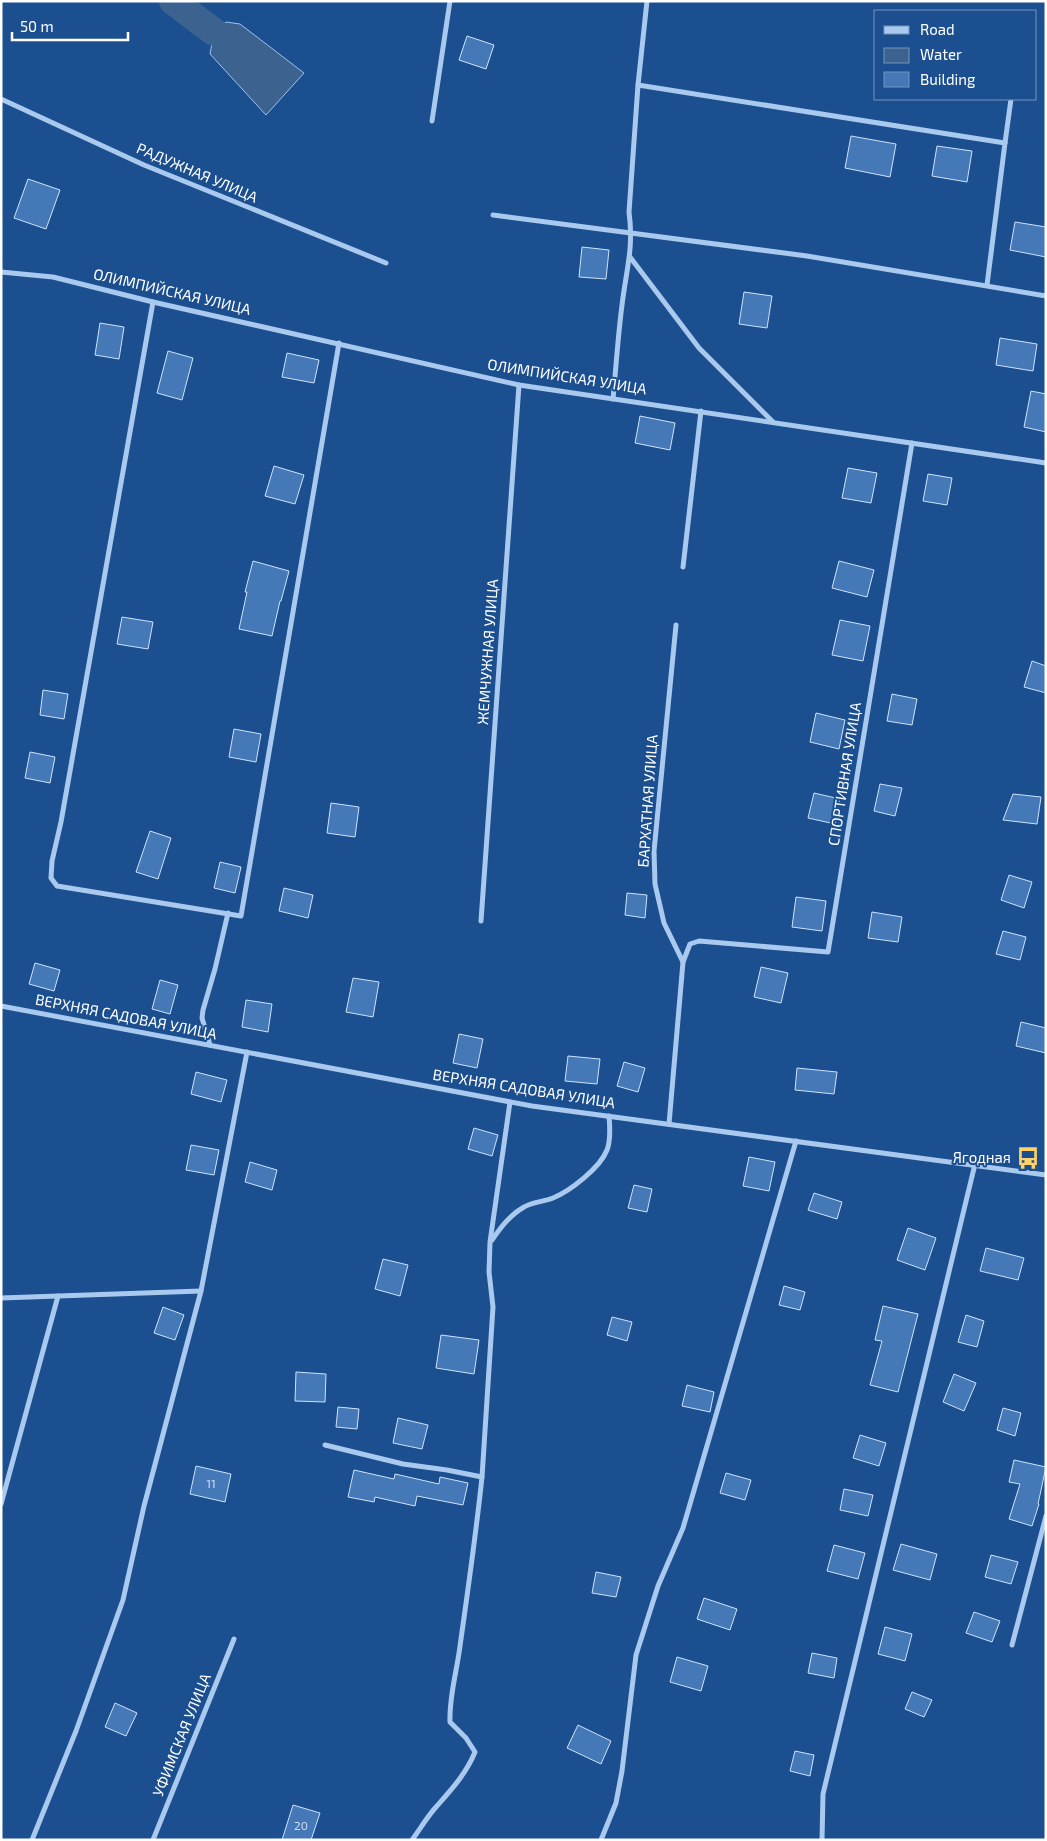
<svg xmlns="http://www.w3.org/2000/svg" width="1047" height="1841" font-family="'Exo 2',sans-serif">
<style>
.water{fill:#3c6290;stroke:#9cc4f0}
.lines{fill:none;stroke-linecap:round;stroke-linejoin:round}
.river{stroke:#3c6290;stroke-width:28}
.building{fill:#4478b7;stroke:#cfe3fa}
.street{stroke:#a9c9ee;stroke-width:5}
.labels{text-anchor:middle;stroke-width:4;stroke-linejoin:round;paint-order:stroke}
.number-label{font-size:12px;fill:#d0dded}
.street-label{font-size:15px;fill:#fff;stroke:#1b4f8f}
.poi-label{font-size:15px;fill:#fff;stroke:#1b4f8f;text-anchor:end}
</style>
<rect width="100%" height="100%" fill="#1b4f8f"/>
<!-- water -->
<path class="water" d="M 226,22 L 240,24 L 304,73 L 266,115 L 210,54 L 214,32 Z"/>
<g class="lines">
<!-- river -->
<path class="river" d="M 173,1 L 214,32"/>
</g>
<!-- building -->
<g class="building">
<path d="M 467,36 L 494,45 L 486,69 L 459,60 Z"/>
<path d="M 851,136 L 896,144 L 890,177 L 845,168 Z"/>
<path d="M 937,146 L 972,151 L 967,182 L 932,176 Z"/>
<path d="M 28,179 L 60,190 L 46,229 L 14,218 Z"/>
<path d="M 1015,222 L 1046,227 L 1046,257 L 1010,250 Z"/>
<path d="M 582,247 L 609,250 L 606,279 L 579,277 Z"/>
<path d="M 744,292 L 772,296 L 767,328 L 739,324 Z"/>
<path d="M 100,323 L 124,327 L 119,359 L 95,355 Z"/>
<path d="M 1000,338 L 1037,344 L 1033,371 L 996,365 Z"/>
<path d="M 168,351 L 193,358 L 182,400 L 157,393 Z"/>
<path d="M 287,353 L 319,360 L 314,383 L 282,377 Z"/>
<path d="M 1031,391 L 1046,394 L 1046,432 L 1024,427 Z"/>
<path d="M 640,416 L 675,423 L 670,450 L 635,443 Z"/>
<path d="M 274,466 L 304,475 L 295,504 L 265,496 Z"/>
<path d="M 848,468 L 877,473 L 871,503 L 842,498 Z"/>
<path d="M 928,474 L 952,478 L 947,505 L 923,501 Z"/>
<path d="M 253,561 L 289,571 L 281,601 L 280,601 L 272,636 L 239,629 L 247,592 L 245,592 Z"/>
<path d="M 839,561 L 874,570 L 867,597 L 832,588 Z"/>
<path d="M 122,617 L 153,622 L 148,649 L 117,644 Z"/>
<path d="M 840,620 L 870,626 L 863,661 L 832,655 Z"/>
<path d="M 1032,661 L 1046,666 L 1046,693 L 1024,687 Z"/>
<path d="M 43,690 L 68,694 L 64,719 L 40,715 Z"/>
<path d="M 892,694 L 917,699 L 912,725 L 887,721 Z"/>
<path d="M 816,713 L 845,720 L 839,749 L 810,742 Z"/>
<path d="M 234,729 L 261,734 L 256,762 L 229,757 Z"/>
<path d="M 30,752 L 55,757 L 50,783 L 25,778 Z"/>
<path d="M 880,784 L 902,788 L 895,816 L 874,811 Z"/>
<path d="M 814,793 L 840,799 L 835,824 L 808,818 Z"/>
<path d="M 1013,794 L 1041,797 L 1037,824 L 1003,820 Z"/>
<path d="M 331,803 L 359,807 L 355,837 L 327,833 Z"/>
<path d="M 150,831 L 171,838 L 158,879 L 136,872 Z"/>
<path d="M 220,862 L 241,867 L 235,893 L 214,888 Z"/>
<path d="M 1009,875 L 1032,882 L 1024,908 L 1001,900 Z"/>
<path d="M 284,888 L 313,895 L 308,918 L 279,911 Z"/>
<path d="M 627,893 L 647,895 L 645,918 L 625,915 Z"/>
<path d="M 796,897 L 826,901 L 822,931 L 792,927 Z"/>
<path d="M 872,912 L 902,917 L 898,942 L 868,938 Z"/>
<path d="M 1003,931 L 1026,937 L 1020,960 L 996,954 Z"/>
<path d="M 35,963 L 60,970 L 54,991 L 29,984 Z"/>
<path d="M 761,967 L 788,973 L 781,1003 L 754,997 Z"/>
<path d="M 353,978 L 379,982 L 373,1017 L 346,1012 Z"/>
<path d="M 160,980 L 178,985 L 170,1014 L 152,1009 Z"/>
<path d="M 246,1000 L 272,1004 L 268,1032 L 242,1027 Z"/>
<path d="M 1021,1022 L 1046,1028 L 1046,1053 L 1016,1046 Z"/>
<path d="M 459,1034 L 483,1039 L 477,1068 L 453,1063 Z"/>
<path d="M 568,1056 L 600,1059 L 597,1084 L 565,1081 Z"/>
<path d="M 624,1062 L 645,1068 L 638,1092 L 617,1086 Z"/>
<path d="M 797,1068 L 837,1072 L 834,1094 L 795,1090 Z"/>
<path d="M 196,1072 L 227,1080 L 221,1102 L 191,1094 Z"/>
<path d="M 474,1128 L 498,1135 L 492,1156 L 468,1149 Z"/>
<path d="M 191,1145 L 219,1150 L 214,1175 L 186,1170 Z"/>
<path d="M 749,1157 L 775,1162 L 769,1191 L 743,1186 Z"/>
<path d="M 250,1162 L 277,1170 L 272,1190 L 245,1182 Z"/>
<path d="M 634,1185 L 652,1189 L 647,1212 L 628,1208 Z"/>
<path d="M 814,1193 L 842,1202 L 837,1219 L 808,1210 Z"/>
<path d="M 908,1228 L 936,1238 L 925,1270 L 897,1260 Z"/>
<path d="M 986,1248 L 1024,1258 L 1018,1280 L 980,1271 Z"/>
<path d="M 383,1259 L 408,1265 L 400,1296 L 375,1289 Z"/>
<path d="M 784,1286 L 805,1292 L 800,1310 L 779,1305 Z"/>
<path d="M 883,1306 L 918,1314 L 898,1392 L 870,1385 L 882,1341 L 875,1340 Z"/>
<path d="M 163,1307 L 184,1315 L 175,1340 L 154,1333 Z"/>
<path d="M 966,1315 L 984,1321 L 977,1347 L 958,1342 Z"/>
<path d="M 612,1317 L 632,1322 L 627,1341 L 607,1335 Z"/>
<path d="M 441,1335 L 479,1340 L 474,1374 L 436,1368 Z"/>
<path d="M 296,1372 L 326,1374 L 325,1402 L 295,1401 Z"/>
<path d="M 954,1374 L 976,1383 L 964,1411 L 943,1402 Z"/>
<path d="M 687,1385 L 714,1392 L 710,1412 L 682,1406 Z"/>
<path d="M 338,1407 L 359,1409 L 357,1429 L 336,1427 Z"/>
<path d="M 1003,1408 L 1021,1413 L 1015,1436 L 997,1430 Z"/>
<path d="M 398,1418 L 428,1425 L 422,1449 L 393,1443 Z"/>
<path d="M 860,1435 L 886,1443 L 879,1466 L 853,1458 Z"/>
<path d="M 1014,1460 L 1046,1467 L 1038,1504 L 1039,1504 L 1032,1526 L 1009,1519 L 1020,1484 L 1009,1482 Z"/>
<path d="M 196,1466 L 231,1474 L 225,1502 L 190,1494 Z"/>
<path d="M 354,1470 L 394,1479 L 395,1474 L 439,1484 L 440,1477 L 468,1483 L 463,1505 L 417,1496 L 415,1506 L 375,1497 L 374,1502 L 348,1497 Z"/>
<path d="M 726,1473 L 751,1480 L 745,1500 L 720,1493 Z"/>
<path d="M 844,1489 L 873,1495 L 868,1516 L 840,1510 Z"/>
<path d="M 901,1544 L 937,1554 L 930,1580 L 893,1570 Z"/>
<path d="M 834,1545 L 865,1553 L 858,1579 L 827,1571 Z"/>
<path d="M 991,1555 L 1018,1562 L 1011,1584 L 985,1577 Z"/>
<path d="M 596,1572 L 621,1577 L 616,1597 L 592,1593 Z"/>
<path d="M 704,1598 L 737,1609 L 730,1630 L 697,1619 Z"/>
<path d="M 974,1612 L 1000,1621 L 992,1642 L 966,1633 Z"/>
<path d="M 885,1627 L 912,1634 L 905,1661 L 878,1654 Z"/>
<path d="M 812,1653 L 837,1658 L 834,1678 L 808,1673 Z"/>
<path d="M 677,1657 L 708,1666 L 701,1691 L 670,1682 Z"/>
<path d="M 912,1692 L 932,1700 L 924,1717 L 905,1709 Z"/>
<path d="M 115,1703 L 137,1713 L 126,1736 L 105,1727 Z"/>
<path d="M 578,1725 L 611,1741 L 601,1764 L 567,1748 Z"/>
<path d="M 795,1751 L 814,1755 L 810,1776 L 790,1771 Z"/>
<path d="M 293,1805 L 320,1813 L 311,1840 L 282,1840 Z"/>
</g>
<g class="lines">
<!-- street -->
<g class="street">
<path d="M 638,85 L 1005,143 L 987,285"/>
<path d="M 1,99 L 144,165 L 386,263"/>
<path d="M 432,121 L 450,1"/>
<path d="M 1005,143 L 1011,99"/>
<path d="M 493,215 L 807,256 L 1046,296"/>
<path d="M 630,257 L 699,348 L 773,422"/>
<path d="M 1,272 L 53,277 L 153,302 L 519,385 L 1046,463"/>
<path d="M 153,302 L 61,822 L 52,861 L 51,878 L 57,886 L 241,916 L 339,343"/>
<path d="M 613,399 C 616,367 618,336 622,305 C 626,271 634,248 629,212 L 638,85 L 647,1"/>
<path d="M 683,567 L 701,411"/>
<path d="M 481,921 L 519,385"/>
<path d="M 683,962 L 690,944 L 699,941 L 828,952 L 912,443"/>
<path d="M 1,1006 L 532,1106 L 1046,1175"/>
<path d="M 210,1045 L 202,1018 L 203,1010 L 215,969 L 228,913"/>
<path d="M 669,1124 L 683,962 L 664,923 L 655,884 L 654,851 L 676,625"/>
<path d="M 492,1240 C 501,1227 510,1215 524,1207 C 532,1202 543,1202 553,1198 C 570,1191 600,1168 607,1150 C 611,1140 610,1127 609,1116"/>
<path d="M 1,1298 L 201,1291"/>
<path d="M 325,1445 L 403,1464 L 447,1470 L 482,1477 L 493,1307 L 489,1272 L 490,1242 L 510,1102"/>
<path d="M 1,1504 L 58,1296"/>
<path d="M 1012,1645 L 1046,1516"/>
<path d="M 32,1840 L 76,1731 L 123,1600 L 144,1506 L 201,1291 L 247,1052"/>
<path d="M 153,1840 L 234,1639"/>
<path d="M 412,1840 C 420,1829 427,1817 436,1807 C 451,1790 466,1774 475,1752 L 466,1738 L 450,1722 C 449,1696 457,1671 460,1646 C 468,1590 476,1534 482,1477"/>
<path d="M 601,1840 L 616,1803 L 622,1771 L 636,1655 L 658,1586 L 683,1528 L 796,1141"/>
<path d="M 822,1840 L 823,1794 L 975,1164"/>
</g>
</g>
<!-- icons -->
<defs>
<symbol id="bus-bare" viewBox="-9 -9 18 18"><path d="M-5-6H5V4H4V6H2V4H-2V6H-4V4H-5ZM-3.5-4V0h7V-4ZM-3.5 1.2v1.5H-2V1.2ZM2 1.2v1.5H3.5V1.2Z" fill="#ffd166" stroke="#1b4f8f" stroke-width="2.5" paint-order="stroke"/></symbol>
</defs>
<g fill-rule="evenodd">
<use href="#bus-bare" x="1012" y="1142" width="32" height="32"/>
</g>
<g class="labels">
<!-- number labels -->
<g class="number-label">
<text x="211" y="1488">11</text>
<text x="301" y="1830">20</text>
</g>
<!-- street labels -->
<g class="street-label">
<text transform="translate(197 173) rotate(23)" y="5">РАДУЖНАЯ УЛИЦА</text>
<text transform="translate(172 292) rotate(13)" y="5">ОЛИМПИЙСКАЯ УЛИЦА</text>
<text transform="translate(567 377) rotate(9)" y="5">ОЛИМПИЙСКАЯ УЛИЦА</text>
<text transform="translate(488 652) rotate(-86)" y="5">ЖЕМЧУЖНАЯ УЛИЦА</text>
<text transform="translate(845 774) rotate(-81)" y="5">СПОРТИВНАЯ УЛИЦА</text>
<text transform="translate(648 801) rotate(-86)" y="5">БАРХАТНАЯ УЛИЦА</text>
<text transform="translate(126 1017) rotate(11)" y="5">ВЕРХНЯЯ САДОВАЯ УЛИЦА</text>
<text transform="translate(524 1089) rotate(9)" y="5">ВЕРХНЯЯ САДОВАЯ УЛИЦА</text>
<text transform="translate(182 1735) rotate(-68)" y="5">УФИМСКАЯ УЛИЦА</text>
</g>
<!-- poi labels -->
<g class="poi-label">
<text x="1011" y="1163">Ягодная</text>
</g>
</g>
<!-- border -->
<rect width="1047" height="1841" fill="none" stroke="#ffffff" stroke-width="5"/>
<!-- legend -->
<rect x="874" y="10" width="162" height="90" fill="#1b4f8f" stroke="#7695bc"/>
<rect x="884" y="26" width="25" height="8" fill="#a9c9ee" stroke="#7695bc"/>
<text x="920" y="35" font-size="15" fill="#ffffff">Road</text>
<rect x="884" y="48" width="25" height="15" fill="#3c6290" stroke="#7695bc"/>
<text x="920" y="60" font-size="15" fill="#ffffff">Water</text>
<rect x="884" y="72" width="25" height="15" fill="#4478b7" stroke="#7695bc"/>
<text x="920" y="85" font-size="15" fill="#ffffff">Building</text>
<!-- scale -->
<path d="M12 32v8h116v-8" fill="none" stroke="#ffffff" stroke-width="2.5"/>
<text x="20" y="32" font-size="15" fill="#ffffff" stroke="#1b4f8f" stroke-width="4" paint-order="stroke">50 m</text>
</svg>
